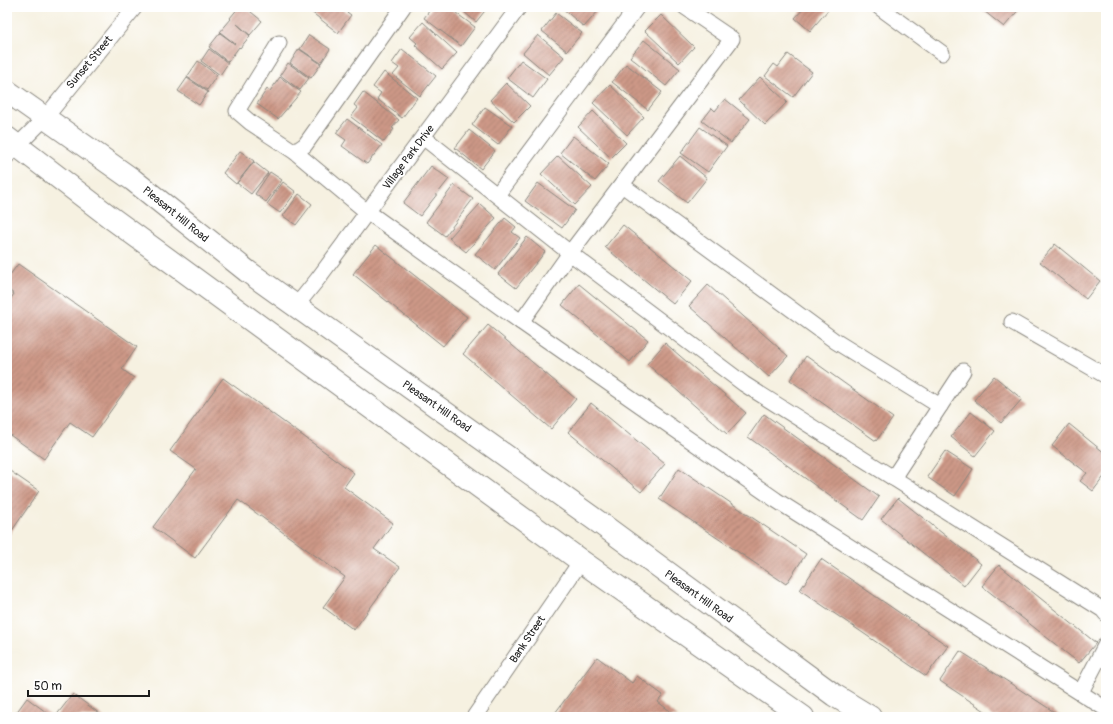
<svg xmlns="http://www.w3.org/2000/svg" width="1113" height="724" font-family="Pangolin,sans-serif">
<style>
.building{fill:url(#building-hatch)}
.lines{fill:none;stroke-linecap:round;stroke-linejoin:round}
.minor-casing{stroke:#89867e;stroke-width:17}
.highway-casing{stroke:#89867e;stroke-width:24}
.minor{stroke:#fff;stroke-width:15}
.highway{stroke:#fff;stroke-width:22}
.labels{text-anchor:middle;stroke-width:4;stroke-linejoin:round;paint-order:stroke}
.street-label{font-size:11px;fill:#1c1c1c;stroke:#fff}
</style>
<defs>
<pattern id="building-hatch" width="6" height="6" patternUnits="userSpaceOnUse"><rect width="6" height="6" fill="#cd9887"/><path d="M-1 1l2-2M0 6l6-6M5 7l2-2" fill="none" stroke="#a67b6e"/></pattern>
</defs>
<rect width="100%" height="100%" fill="#fff"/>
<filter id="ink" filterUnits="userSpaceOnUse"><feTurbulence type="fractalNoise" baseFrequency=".025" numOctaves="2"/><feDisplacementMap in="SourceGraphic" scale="8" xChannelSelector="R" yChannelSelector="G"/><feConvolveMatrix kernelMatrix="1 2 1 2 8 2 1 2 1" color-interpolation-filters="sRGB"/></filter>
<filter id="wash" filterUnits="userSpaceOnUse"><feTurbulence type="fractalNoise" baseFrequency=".012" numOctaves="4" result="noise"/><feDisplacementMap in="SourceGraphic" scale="16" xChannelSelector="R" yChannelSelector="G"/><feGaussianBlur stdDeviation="0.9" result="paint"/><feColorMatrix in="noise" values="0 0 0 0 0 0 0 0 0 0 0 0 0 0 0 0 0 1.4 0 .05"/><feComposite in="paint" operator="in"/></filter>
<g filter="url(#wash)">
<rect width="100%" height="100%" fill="#f6f1e1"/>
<g id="blocks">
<!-- building -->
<g class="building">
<path d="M 239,7 L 245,7 L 262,21 L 250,35 L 237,24 L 250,36 L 240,48 L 239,47 L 228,62 L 209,47 L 220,33 L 235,44 L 220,32 L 231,19 L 230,18 Z"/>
<path d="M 313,7 L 340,7 L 351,15 L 338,33 L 310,11 Z"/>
<path d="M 432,7 L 448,7 L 475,27 L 461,46 L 424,18 Z"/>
<path d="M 458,7 L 488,7 L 476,22 Z"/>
<path d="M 561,7 L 596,7 L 599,10 L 584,27 Z"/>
<path d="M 805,7 L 824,7 L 828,10 L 810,31 L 795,18 Z"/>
<path d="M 979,7 L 1021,7 L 1004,27 Z"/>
<path d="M 556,13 L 582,33 L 567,51 L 542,31 Z"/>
<path d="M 661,15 L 694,47 L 679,63 L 645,31 Z"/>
<path d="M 423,22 L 457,53 L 442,69 L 415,45 L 417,43 L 410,37 Z"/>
<path d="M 309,35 L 330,49 L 321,63 L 300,49 Z"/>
<path d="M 538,35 L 564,57 L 549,75 L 523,53 Z"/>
<path d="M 644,40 L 680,69 L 666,86 L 630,57 Z"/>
<path d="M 209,49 L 228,63 L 220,75 L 201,61 Z"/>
<path d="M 299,49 L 321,64 L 311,78 L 290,63 Z"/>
<path d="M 402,49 L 436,76 L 420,96 L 393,75 L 399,68 L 392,63 Z"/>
<path d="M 788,54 L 812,72 L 793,97 L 765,76 L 774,64 L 778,67 Z"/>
<path d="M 521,60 L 547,79 L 533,98 L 507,78 Z"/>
<path d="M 198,61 L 217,75 L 207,90 L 187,77 Z"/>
<path d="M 288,63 L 309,78 L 300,90 L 280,75 Z"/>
<path d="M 626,64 L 662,92 L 648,110 L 612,82 Z"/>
<path d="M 384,72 L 417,98 L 402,118 L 377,99 L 381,93 L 373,87 Z"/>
<path d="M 280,77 L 301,92 L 278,119 L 257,104 L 267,89 L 270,91 Z"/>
<path d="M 760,77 L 787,102 L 765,125 L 739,100 Z"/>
<path d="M 187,78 L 208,92 L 199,105 L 178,91 Z"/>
<path d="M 506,83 L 530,106 L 514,122 L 490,100 Z"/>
<path d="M 610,85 L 644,117 L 627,135 L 593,103 Z"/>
<path d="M 363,92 L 399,120 L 392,128 L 394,129 L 384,142 L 351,117 L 358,108 L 354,105 Z"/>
<path d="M 725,99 L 750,119 L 731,143 L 702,121 L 712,108 L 715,111 Z"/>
<path d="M 485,107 L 512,126 L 498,145 L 472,125 Z"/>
<path d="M 593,111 L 626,143 L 611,158 L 578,127 Z"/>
<path d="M 347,119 L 382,145 L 367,164 L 342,146 L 346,140 L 336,133 Z"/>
<path d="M 700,127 L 727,146 L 708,172 L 681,153 Z"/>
<path d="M 469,130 L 495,151 L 481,169 L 455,148 Z"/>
<path d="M 573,136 L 609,164 L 595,181 L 560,153 Z"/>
<path d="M 240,151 L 254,161 L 236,184 L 223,173 Z"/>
<path d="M 558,156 L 592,187 L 575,205 L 541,174 Z"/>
<path d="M 680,156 L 707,178 L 687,203 L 659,181 Z"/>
<path d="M 254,162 L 268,173 L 251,194 L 237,183 Z"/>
<path d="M 431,166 L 449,179 L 420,216 L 403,203 Z"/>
<path d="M 270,172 L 282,180 L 266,202 L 255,194 Z"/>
<path d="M 283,182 L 296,192 L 280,213 L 267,204 Z"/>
<path d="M 538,183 L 575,210 L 562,228 L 525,201 Z"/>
<path d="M 454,185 L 473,199 L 445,236 L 426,222 Z"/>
<path d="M 299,194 L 312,204 L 296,225 L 283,216 Z"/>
<path d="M 480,204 L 496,218 L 466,252 L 449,238 Z"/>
<path d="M 505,218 L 516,227 L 512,232 L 520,238 L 495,270 L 475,254 Z"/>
<path d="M 623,225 L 692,281 L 673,304 L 605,247 Z"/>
<path d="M 527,237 L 545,252 L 516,288 L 498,274 Z"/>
<path d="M 1055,244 L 1100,281 L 1086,299 L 1040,262 Z"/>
<path d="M 376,245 L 467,317 L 443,346 L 353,274 Z"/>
<path d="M 18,264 L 137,347 L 122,369 L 134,378 L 92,437 L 70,422 L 44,459 L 7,433 L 7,304 L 14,294 L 7,289 L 7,279 Z"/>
<path d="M 579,284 L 648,340 L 630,362 L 562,305 Z"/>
<path d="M 708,285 L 788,356 L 769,377 L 689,306 Z"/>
<path d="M 488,325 L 576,399 L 551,429 L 463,354 Z"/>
<path d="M 665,343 L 746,413 L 727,434 L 647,364 Z"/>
<path d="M 806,356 L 893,418 L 876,441 L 790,380 Z"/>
<path d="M 994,376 L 1022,399 L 1001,423 L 974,400 Z"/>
<path d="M 223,378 L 354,473 L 344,487 L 393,523 L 374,549 L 400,567 L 354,630 L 323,607 L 345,577 L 238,500 L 195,558 L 153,527 L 196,469 L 170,451 Z"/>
<path d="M 591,403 L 665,464 L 641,492 L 568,432 Z"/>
<path d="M 971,412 L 995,431 L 975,456 L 951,437 Z"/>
<path d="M 764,414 L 879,497 L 863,520 L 748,437 Z"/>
<path d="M 1069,424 L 1106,454 L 1106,474 L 1093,491 L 1080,481 L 1087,473 L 1052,446 Z"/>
<path d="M 945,451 L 973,469 L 955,496 L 927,477 Z"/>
<path d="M 679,468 L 806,554 L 786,584 L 659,499 Z"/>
<path d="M 7,469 L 39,491 L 7,538 Z"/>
<path d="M 898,498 L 981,564 L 964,586 L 881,519 Z"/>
<path d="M 821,559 L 948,646 L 926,676 L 800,590 Z"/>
<path d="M 999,565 L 1096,643 L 1079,663 L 982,586 Z"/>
<path d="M 960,651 L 996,674 L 1062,717 L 994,717 L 940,681 Z"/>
<path d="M 597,657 L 632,683 L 637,676 L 663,695 L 658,702 L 678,717 L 552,717 Z"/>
<path d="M 73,694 L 104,717 L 55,717 Z"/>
<path d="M 27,698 L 35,704 L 53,717 L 13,717 Z"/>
</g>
</g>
</g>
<g filter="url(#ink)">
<use href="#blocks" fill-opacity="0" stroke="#89867e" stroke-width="1"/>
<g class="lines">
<defs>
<g id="minor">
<path d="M 879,7 L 942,53"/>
<path d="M 279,43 L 237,111 L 251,123 L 295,152 L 361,207 L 521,322 L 776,500 L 1106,709"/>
<path d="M 423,137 L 570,253 L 744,384 L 1103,610 L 1106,614"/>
<path d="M 295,152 L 305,145 L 403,7"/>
<path d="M 7,156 L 45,118 L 135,7"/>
<path d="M 622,185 L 835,341 L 940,406"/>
<path d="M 497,195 L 637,7"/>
<path d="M 296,306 L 317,280 L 519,7"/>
<path d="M 521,322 L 570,253 L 732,39 L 685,7"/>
<path d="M 1012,322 L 1106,376"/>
<path d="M 893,478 L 963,371"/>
<path d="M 1081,692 L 1106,644"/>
<path d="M 474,717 L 581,561"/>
</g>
<g id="highway">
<path d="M 7,91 L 133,180 L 247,271 L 604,526 L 834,695 L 870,717"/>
<path d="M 7,138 L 110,217 L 581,561 L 803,717"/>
</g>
</defs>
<!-- minor casing -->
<use href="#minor" class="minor-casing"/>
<!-- highway casing -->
<use href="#highway" class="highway-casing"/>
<!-- minor -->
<use href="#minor" class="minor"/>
<!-- highway -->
<use href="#highway" class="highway"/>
</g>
</g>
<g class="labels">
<!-- street labels -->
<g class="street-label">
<text transform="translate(89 62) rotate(-50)" y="4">Sunset Street</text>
<text transform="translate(408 157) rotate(-53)" y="4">Village Park Drive</text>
<text transform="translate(176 214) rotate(39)" y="4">Pleasant Hill Road</text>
<text transform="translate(437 406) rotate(35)" y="4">Pleasant Hill Road</text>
<text transform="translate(699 596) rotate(36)" y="4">Pleasant Hill Road</text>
<text transform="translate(527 639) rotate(-56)" y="4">Bank Street</text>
</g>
</g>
<!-- margin -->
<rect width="1113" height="724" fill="none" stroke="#fff" stroke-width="24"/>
<!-- scale -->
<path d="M28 690v6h121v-6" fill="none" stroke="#1c1c1c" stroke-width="2"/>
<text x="34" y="690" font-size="12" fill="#1c1c1c" stroke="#ffffff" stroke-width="3" paint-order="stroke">50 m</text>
</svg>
